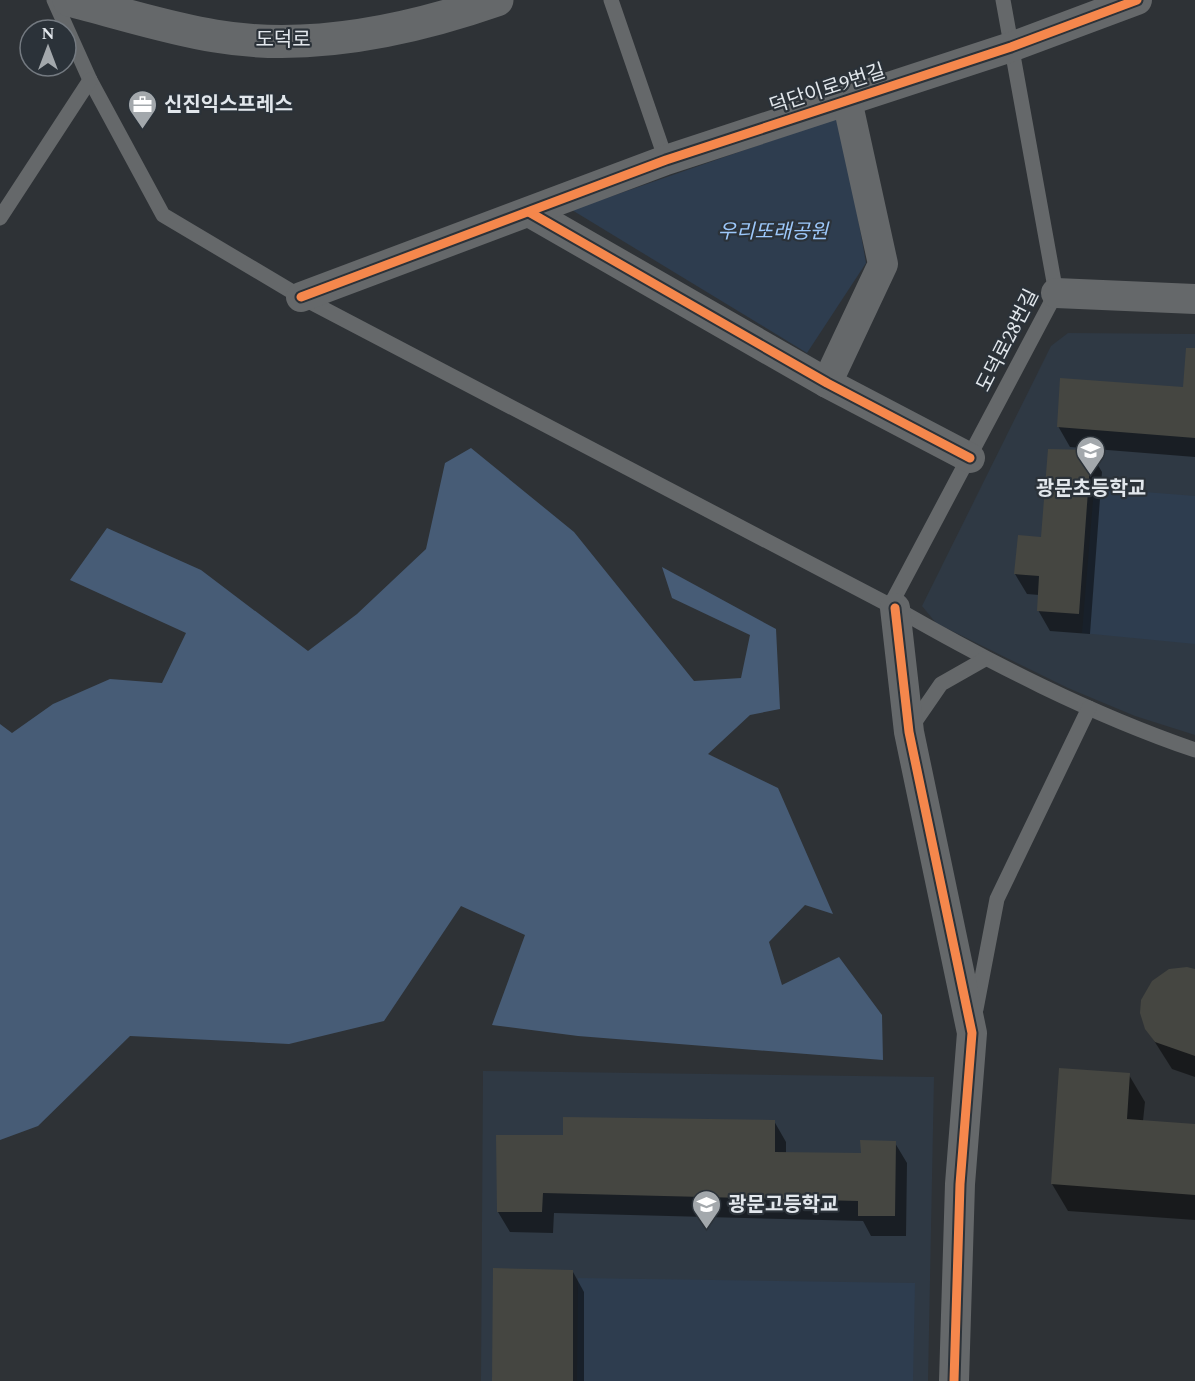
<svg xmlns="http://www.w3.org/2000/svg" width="1195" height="1381" font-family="Spectral,'Noto Sans KR',serif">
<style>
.built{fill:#2f3944}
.green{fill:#2e3d4f}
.forest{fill:#475c76}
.shadow{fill:#0007}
.building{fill:#454641}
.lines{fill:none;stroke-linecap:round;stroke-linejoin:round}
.service{stroke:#65686a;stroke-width:15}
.minor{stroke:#65686a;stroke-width:30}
.tertiary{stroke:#65686a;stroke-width:33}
.cycleway-casing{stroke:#2b3239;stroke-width:13}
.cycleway{stroke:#f5874c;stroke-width:9}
.labels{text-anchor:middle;stroke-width:4.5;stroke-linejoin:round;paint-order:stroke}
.street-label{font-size:20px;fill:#e2e7ec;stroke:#2b3239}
.poi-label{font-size:20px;font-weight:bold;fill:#e2e7ec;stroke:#2b3239;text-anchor:start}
.park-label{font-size:20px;font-style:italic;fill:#9dc8fa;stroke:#2b3239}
</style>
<rect width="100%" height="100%" fill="#2e3236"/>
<!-- built -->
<g class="built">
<path d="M 1068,333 L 1195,334 L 1195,735 L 1135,716 L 1068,688 L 936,623 L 922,606 L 1051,346 Z"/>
<path d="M 483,1071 L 934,1077 L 928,1381 L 481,1381 Z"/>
</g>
<!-- green -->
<g class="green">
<path d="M 840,117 L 866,263 L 807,353 L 572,210 Z"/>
<path d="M 1094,488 L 1195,496 L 1195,644 L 1082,633 Z"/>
<path d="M 578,1278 L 915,1283 L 913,1381 L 577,1381 Z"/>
</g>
<!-- forest -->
<path class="forest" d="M 471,448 L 574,532 L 694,681 L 741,678 L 750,635 L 672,598 L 662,567 L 776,629 L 780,709 L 750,715 L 708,754 L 778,788 L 833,914 L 805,905 L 769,942 L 782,985 L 839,957 L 882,1015 L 883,1060 L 578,1036 L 492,1025 L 525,935 L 461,906 L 384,1021 L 289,1044 L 130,1036 L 38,1126 L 0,1140 L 0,724 L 12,733 L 53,704 L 110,679 L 162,683 L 186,633 L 70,580 L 107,528 L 201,570 L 308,651 L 357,614 L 426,549 L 445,463 Z"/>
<!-- shadow -->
<g class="shadow">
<path d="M 1195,350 L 1195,457 L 1070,447 L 1058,426 L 1184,388 Z"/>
<path d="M 1090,452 L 1102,472 L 1090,634 L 1050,631 L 1038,610 L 1039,595 L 1027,594 L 1015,574 L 1042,539 Z"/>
<path d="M 1195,972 L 1195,1077 L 1172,1069 L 1146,1028 Z"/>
<path d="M 1129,1075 L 1145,1102 L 1143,1121 L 1195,1126 L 1195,1220 L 1068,1211 L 1052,1184 Z"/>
<path d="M 774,1121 L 786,1142 L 786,1154 L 862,1155 L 895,1143 L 907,1163 L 906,1236 L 871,1236 L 863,1221 L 554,1213 L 553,1233 L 510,1232 L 498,1212 L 564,1136 Z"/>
<path d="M 573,1272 L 584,1292 L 584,1381 L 494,1381 Z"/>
</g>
<!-- building -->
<g class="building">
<path d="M 1186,348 L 1195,348 L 1195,438 L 1057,427 L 1060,378 L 1183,387 Z"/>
<path d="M 1048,449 L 1091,450 L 1079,614 L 1037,611 L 1039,576 L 1014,574 L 1018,535 L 1041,537 Z"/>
<path d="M 1187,967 L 1195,969 L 1195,1056 L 1155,1042 L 1145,1029 L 1140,1013 L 1141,1000 L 1152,981 L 1169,969 Z"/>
<path d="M 1059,1068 L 1130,1073 L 1127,1119 L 1195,1124 L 1195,1195 L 1051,1184 Z"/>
<path d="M 563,1117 L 775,1120 L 775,1152 L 861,1153 L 860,1140 L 896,1141 L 895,1216 L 858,1216 L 858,1201 L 543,1193 L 542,1212 L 497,1212 L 496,1135 L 563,1135 Z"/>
<path d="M 493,1268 L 573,1270 L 573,1381 L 492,1381 Z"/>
</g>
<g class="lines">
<!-- service -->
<g class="service">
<path d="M 54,0 L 90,80 L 163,215 L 301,297 L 895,608 C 991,663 1090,714 1195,750"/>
<path d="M 611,0 L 666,160"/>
<path d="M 0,218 L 90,80"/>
<path d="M 890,606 L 1056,293 L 1003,0"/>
<path d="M 910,729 L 941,684 L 985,659"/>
<path d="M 976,1009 L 997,899 L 1089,708"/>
</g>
<!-- minor -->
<g class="minor">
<path d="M 529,212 L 827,383 L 970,458"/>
<path d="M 1056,293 L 1195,299"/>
<path d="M 301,297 L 666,160 L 1011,47 L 1137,0"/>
<path d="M 827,383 L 883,264 L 847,100"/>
<path d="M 895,608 L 909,732 L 972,1033 L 960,1184 L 954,1381"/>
</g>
<!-- tertiary -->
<path class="tertiary" d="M 69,0 C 117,12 166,28 215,36 C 308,52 408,31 497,0"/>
<defs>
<g id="cycleway">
<path d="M 529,212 L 827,383 L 970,458"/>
<path d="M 301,297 L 666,160 L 1011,47 L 1137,0"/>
<path d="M 895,608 L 909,732 L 972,1033 L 960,1184 L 954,1381"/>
</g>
</defs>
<!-- cycleway casing -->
<use href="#cycleway" class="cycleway-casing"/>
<!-- cycleway -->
<use href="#cycleway" class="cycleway"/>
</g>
<!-- icons -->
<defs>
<symbol id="office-pin" viewBox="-11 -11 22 30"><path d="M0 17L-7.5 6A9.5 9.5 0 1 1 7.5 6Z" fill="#a3a8ac" stroke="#2b3239"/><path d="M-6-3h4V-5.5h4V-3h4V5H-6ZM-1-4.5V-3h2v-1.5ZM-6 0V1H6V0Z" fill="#fff"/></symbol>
<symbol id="school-pin" viewBox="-11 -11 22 30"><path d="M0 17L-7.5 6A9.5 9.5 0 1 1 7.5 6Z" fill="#a3a8ac" stroke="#2b3239"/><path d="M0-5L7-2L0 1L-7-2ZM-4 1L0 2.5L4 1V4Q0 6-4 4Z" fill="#fff"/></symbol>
</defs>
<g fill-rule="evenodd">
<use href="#office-pin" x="126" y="88" width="33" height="45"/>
<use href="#school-pin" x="1074" y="434" width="33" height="45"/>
<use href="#school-pin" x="690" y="1188" width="33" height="45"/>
</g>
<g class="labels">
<!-- street labels -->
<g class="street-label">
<text x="283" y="46">도덕로</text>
<text transform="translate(827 88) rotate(-18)" y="7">덕단이로9번길</text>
<text transform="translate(1007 340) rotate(-63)" y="7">도덕로28번길</text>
</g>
<!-- poi labels -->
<g class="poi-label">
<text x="164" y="111">신진익스프레스</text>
<text x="1091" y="495" text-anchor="middle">광문초등학교</text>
<text x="728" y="1211">광문고등학교</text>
</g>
<!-- park labels -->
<g class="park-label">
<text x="773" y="238">우리또래공원</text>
</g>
</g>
<!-- north arrow -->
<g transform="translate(48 48)"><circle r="28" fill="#2b3239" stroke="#747a81" stroke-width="1.5"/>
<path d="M0-4.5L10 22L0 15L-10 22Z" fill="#a3a8ac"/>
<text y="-9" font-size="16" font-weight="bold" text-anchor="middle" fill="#e2e7ec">N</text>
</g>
</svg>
